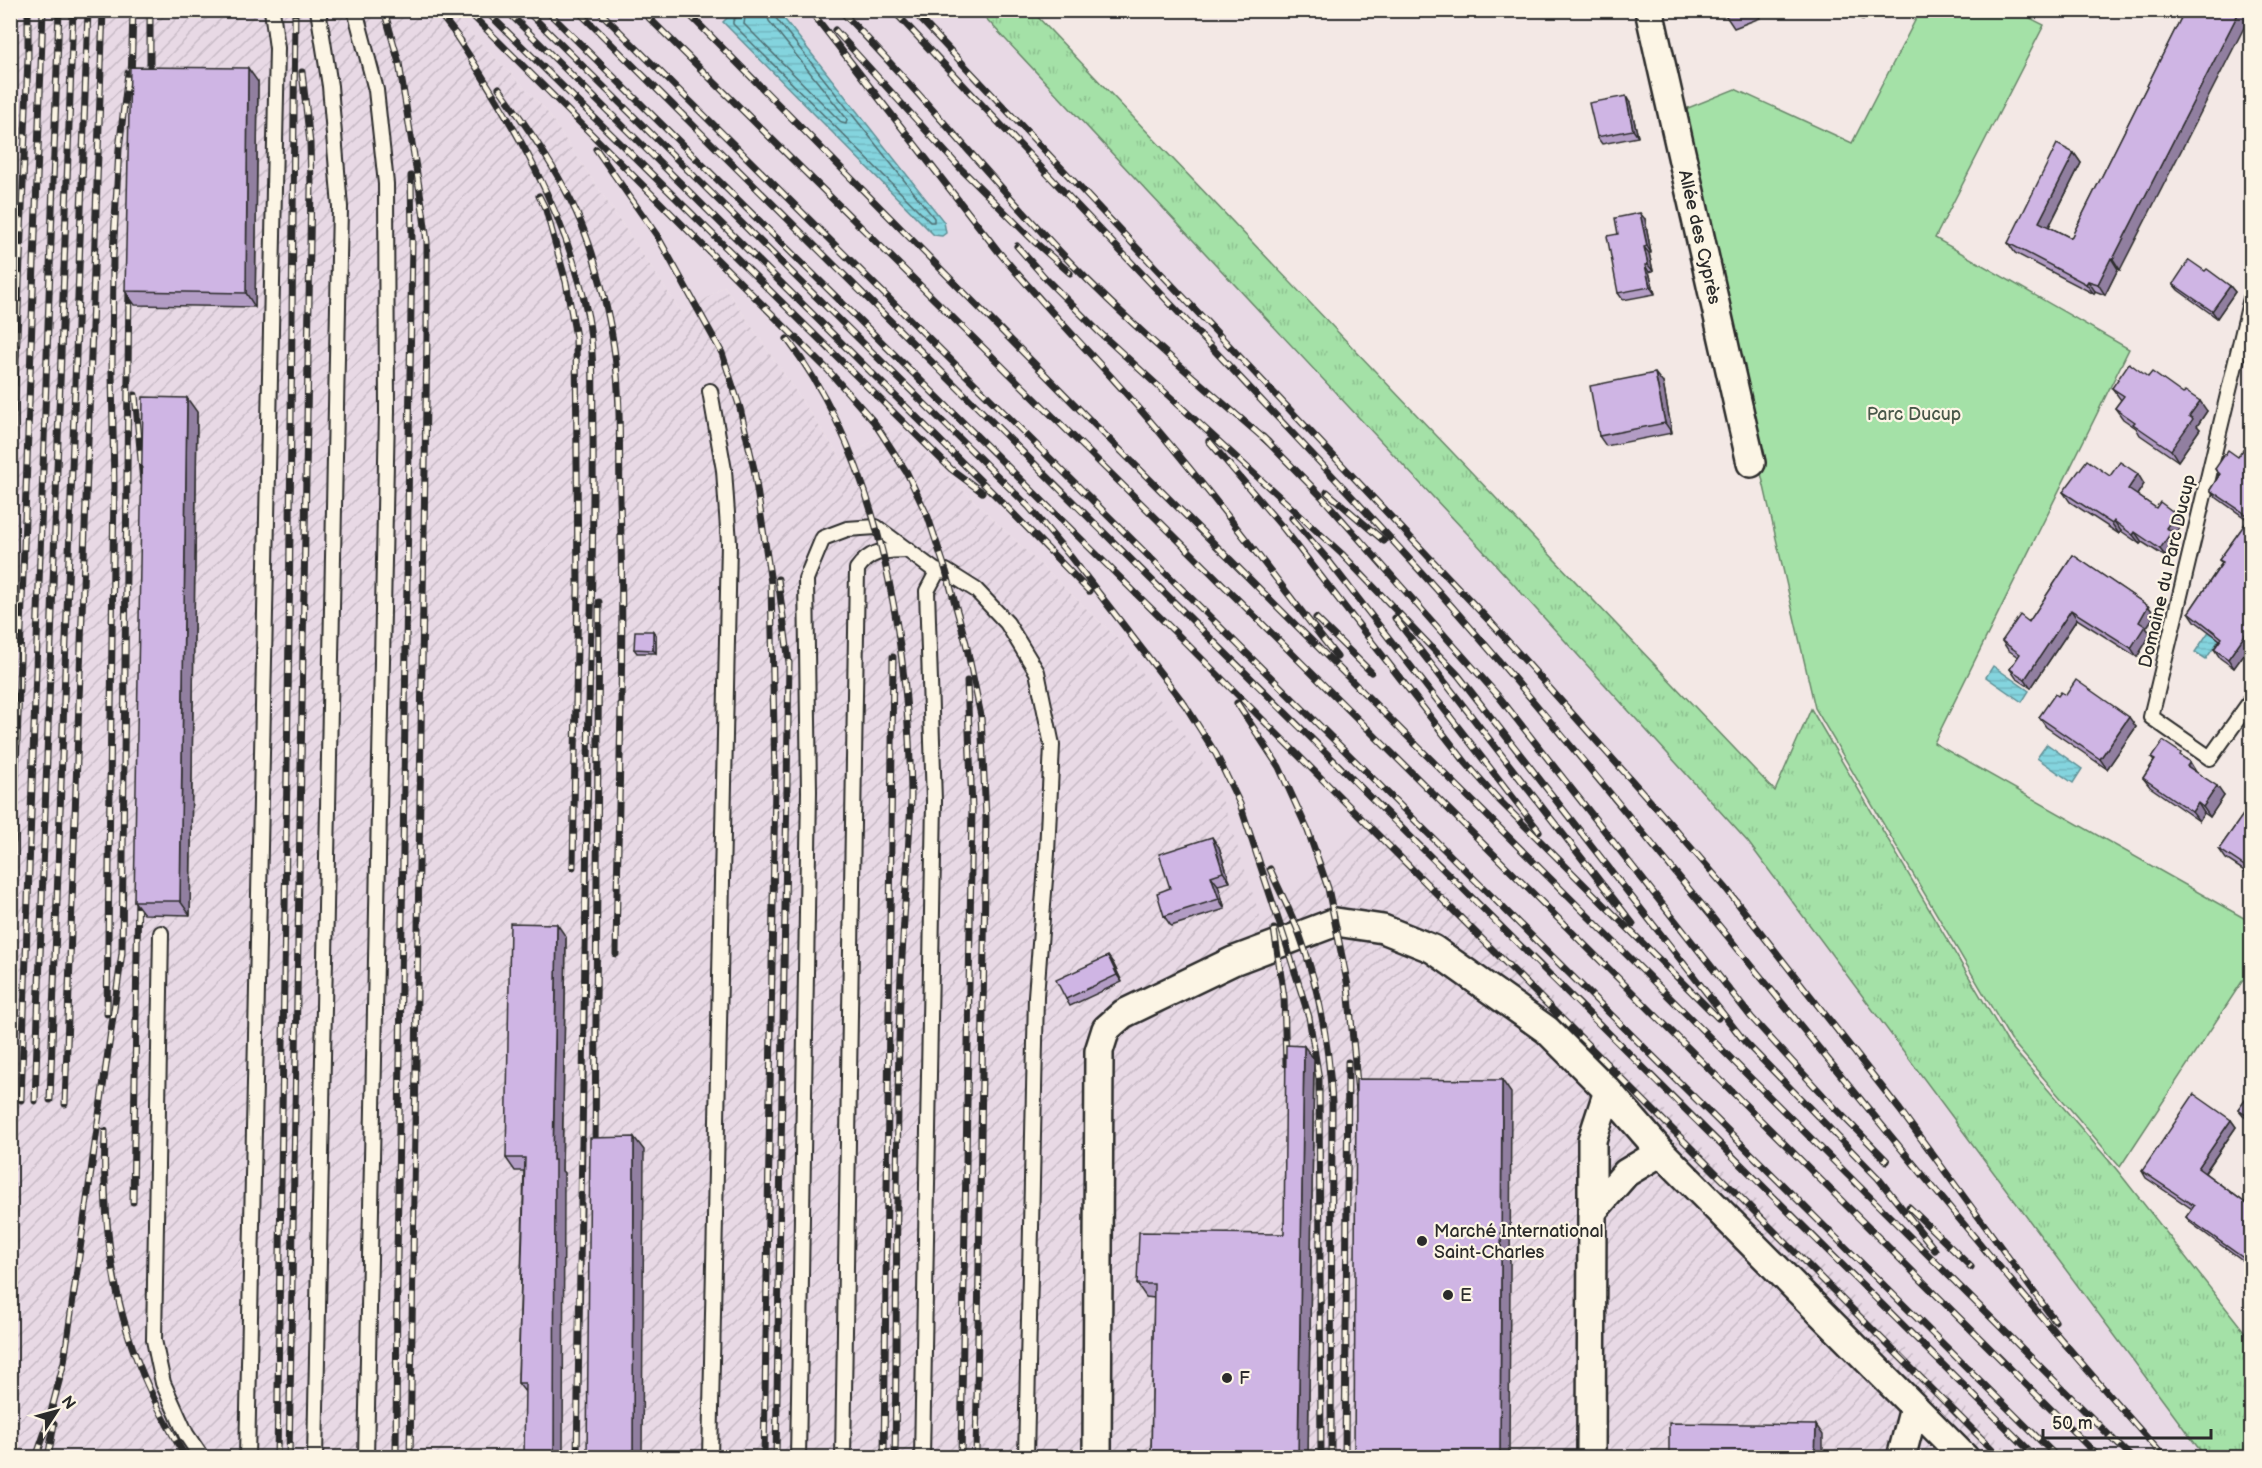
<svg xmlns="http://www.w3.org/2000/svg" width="2262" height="1468" font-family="'Balsamiq Sans',sans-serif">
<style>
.built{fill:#e8d9e5}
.industrial{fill:url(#industrial-furrows)}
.grass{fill:url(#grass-tufts);stroke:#688669;stroke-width:1.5}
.green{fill:#a4e1a7;stroke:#688669;stroke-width:1.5}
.water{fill:url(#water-rules);stroke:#609096;stroke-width:1.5}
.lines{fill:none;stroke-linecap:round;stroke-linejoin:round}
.shore{stroke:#4f6f73;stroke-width:1.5}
.lane-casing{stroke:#2b2b2b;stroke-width:18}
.street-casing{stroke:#2b2b2b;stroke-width:32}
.lane{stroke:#fcf5e5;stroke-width:14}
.street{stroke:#fcf5e5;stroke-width:27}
.rail-casing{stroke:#2b2b2b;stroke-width:7}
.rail{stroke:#fcf5e5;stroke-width:4.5;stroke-dasharray:14;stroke-linecap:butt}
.wall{fill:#b29cc4;stroke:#2b2b2b;stroke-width:1.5}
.shaded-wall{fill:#917fa0;stroke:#2b2b2b;stroke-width:1.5}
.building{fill:#cfb5e4;stroke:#2b2b2b;stroke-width:1.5}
.poi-dot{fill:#2b2b2b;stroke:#fcf5e5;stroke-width:2}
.labels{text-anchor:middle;stroke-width:4.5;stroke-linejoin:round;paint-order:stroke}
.street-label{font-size:18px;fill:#2b2b2b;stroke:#fcf5e5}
.park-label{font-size:18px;fill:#49584a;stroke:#fcf5e5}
.poi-label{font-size:18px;fill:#2b2b2b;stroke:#fcf5e5;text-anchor:start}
</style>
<defs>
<pattern id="industrial-furrows" width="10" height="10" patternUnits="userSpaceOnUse" patternTransform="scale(1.5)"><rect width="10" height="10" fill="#e8d9e5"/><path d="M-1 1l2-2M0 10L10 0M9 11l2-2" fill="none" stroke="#c7bac5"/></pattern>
<pattern id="grass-tufts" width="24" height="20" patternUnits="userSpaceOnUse" patternTransform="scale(1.5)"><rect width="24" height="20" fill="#a4e1a7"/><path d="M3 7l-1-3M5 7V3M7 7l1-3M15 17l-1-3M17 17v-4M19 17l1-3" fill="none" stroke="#8dc190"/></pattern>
<pattern id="water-rules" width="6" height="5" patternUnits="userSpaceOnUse" patternTransform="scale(1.5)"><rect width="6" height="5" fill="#84d4de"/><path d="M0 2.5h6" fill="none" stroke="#72b6bf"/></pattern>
</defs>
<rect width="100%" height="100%" fill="#f3e8e5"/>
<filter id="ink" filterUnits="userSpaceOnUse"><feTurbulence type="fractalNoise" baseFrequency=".0167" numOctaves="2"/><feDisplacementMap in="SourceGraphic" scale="12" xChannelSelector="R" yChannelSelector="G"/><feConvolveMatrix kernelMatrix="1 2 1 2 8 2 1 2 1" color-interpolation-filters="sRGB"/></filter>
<g filter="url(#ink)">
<!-- built -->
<path class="built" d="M 449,11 L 979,11 L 1476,543 L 1748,842 L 2205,1457 L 1045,1457 L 1121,642 L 897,427 L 842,460 L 724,286 L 683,315 L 545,109 Z"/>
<!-- industrial -->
<path class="industrial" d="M 10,11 L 449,11 L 545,109 L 683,315 L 724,286 L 842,460 L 897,427 L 1121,642 L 1217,784 L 1262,922 L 1366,814 L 2015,1457 L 11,1457 Z"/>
<!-- grass -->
<path class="grass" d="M 979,11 L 1032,11 L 1775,791 L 1811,709 L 2008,1043 L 2117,1170 L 2251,1340 L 2251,1457 L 2205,1457 L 1748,842 L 1476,543 Z"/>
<!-- green -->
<path class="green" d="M 1920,11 L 2016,11 L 2044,25 L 1935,238 L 2129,349 L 1934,743 L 2251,922 L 2251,968 L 2120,1167 L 2011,1040 L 1815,708 L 1678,112 L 1735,89 L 1852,143 Z"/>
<!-- water -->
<g class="water">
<path d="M 735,10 L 778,11 L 944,222 L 946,233 L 942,236 L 934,235 L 723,22 Z"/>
<path d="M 2212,627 L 2223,634 L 2206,659 L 2195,652 Z"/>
<path d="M 1993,666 L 2029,691 L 2022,702 L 1986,677 Z"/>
<path d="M 2047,744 L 2082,769 L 2073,783 L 2037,758 Z"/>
</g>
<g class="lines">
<!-- shore -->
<g class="shore">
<path d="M 738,10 L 738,15 L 733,21 L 733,24 L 930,222 L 934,222 L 934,218 L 775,17 L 774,10"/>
<path d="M 746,10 L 744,24 L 842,123 L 846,124 L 847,119 L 769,21 L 766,10"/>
</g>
<defs>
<g id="lane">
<path d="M 355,10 L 376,90 L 386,184 L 387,411 L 366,1458"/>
<path d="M 2252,294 L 2151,717 L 2210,758 L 2252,699"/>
<path d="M 161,933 L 154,1340 L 163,1383 L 186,1434 L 202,1458"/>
<path d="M 247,1458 L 277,48 L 272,10"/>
<path d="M 315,1458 L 340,207 L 330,86 L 318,10"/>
<path d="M 710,1458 L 729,543 L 724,470 L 710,391"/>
<path d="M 798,1458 L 809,791 L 806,579 L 823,538 L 847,529 L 876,527 L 937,572"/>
<path d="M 843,1458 L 857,569 C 871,549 885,551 908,550"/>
<path d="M 922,1458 L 934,801 L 927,591 L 937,572 L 946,571 L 976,590 L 1007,623 L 1037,672 L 1052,745 L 1047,853 L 1036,996 L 1026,1458"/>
</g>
<g id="street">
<path d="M 1649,10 L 1751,463"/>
<path d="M 1608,1091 L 1592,1140 L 1592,1212 L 1626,1173 L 1661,1152"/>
<path d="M 1097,1458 L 1099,1051 L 1106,1029 L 1123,1014 L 1233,961 L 1336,922 L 1383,929 L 1433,949 L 1547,1030 L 1608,1091 L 1661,1152 L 1965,1458"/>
<path d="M 1591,1458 L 1592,1212"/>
<path d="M 1901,1458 L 1914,1408"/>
</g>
</defs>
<!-- lane casing -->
<use href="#lane" class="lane-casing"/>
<!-- street casing -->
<use href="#street" class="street-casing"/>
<!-- lane -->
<use href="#lane" class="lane"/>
<!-- street -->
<use href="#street" class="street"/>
<defs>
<g id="rail">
<path d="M 150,10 L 150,66"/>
<path d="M 384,10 L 399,63 L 423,211 L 427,242 L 427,335 L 410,1458"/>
<path d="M 437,10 L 461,41"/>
<path d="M 467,10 L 827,369 L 874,422 L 907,473 L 928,517 L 946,571 L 966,643 L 981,716 L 986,818 L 976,1458"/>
<path d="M 485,10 L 951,469 L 982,492"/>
<path d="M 506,10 L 1000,500 L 1089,591"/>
<path d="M 526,10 L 1029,507 L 1070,556 L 1185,705 L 1216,754 L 1240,804 L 1285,940 L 1309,1017 L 1319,1079 L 1321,1458"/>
<path d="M 546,10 L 1182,639 L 2001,1458"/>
<path d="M 577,10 C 1064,493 1550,976 2037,1458"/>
<path d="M 598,10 L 2058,1458"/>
<path d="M 641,10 L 1162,524 L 2100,1458"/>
<path d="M 685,10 L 1086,416 L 2132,1458"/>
<path d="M 810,10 L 998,251 C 1043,305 1092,354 1138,407 C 1208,487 1271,573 1337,657"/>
<path d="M 840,10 C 920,91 991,180 1070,262 C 1132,326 1200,383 1268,442"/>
<path d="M 893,10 C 1010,136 1129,259 1246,384 C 1328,471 1410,557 1488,648 C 1717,915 1930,1196 2165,1458"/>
<path d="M 912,10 L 1496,628 L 1667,820 L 1725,887 L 1900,1110 L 2055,1321"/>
<path d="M 835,30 L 960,168 L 1036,243 L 1070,273"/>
<path d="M 455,34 C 513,122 567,213 588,317 C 595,355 592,395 593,434 C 594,524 591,614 589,704 C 584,955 580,1206 577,1458"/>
<path d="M 10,58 L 10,68"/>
<path d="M 131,82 L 133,10"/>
<path d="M 499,88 C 536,139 573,192 592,253 C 603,289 612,327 616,364 C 621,408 619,455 620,500 C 625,651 618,803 616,954"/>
<path d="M 596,149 L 658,237 L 722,353 L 740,408 L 754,469 L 771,583 L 775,781 L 764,1458"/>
<path d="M 539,196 L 546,210 L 566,282 L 576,337 L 578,588 L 573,867"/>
<path d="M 1017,246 L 1047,280 L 1099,332 L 1342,554 L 1458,675 L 1745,1042 L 1878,1178 L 1935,1250"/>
<path d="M 787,339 C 881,463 908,640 911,792 C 911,812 909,834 908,855 C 905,902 902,950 900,998 C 896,1151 897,1304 895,1458"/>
<path d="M 135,395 L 143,482"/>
<path d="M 1263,437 L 1321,496 L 1500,698 L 1751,1017 L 1832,1105 L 1887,1161"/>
<path d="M 1209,441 L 1284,529 L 1466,763 L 1498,799 L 1718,1018"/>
<path d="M 1327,492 L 1384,541"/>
<path d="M 10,512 L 28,57 L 28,10"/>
<path d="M 1292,518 L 1328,560 L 1539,831"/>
<path d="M 1316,618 L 1371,672"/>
<path d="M 1395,618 L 1633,924"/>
<path d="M 1237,703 L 1279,767 L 1308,831 L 1328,888 L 1348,986 L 1358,1094"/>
<path d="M 1270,869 C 1280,892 1292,914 1300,936 C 1320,990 1329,1046 1332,1103 L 1331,1458"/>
<path d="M 1274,929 L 1284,997 L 1286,1064"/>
<path d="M 10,941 L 43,10"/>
<path d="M 107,1014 L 114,486 L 112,373 L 113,256 L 119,149 L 128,73"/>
<path d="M 21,1100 L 59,10"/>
<path d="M 50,1100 L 88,10"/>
<path d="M 35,1101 L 73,10"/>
<path d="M 65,1104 L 103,10"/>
<path d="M 105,1131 C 103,1199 107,1268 128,1334 C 141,1377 163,1419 186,1458"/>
<path d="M 595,1154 L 599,602"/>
<path d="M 133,1202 L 138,890"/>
<path d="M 1909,1207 L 1971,1267"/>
<path d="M 36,1458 L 49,1420 L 64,1362 L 122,953 L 129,280"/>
<path d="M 48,1458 L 54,1424"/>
<path d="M 277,1458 L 289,632 L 295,10"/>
<path d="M 289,1458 L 311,186 L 310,143 L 302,72"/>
<path d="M 396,1458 L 397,1259 L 412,239 L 411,176"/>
<path d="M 776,1458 L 789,663 L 778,579"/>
<path d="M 884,1458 L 893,657"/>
<path d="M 961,1458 L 972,808 L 967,681"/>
<path d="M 1345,1458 L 1348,1062"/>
</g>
</defs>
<!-- rail casing -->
<use href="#rail" class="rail-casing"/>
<!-- rail -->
<use href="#rail" class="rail"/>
</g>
<!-- wall -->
<g class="wall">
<path d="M 1722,10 L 1757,10 L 1760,18 L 1734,28 Z"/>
<path d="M 1846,10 L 1868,10 L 1863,20 Z"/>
<path d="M 2185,10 L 2120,270 L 2118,269 L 2105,295 L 2095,291 L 2094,294 L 2015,253 L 2008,243 L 2074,153 L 2081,163 L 2049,227 L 2071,238 Z"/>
<path d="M 258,82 L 255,307 L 135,305 L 125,291 Z"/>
<path d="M 1630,103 L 1638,137 L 1602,144 L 1597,137 Z"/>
<path d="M 1645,219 L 1651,253 L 1649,253 L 1653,271 L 1649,272 L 1655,294 L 1623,300 L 1618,293 L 1618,234 Z"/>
<path d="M 2205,271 L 2230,286 L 2235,292 L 2217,318 L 2178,290 L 2173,284 Z"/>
<path d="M 2148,377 L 2207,411 L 2197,426 L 2200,429 L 2178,461 L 2140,435 L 2136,428 L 2123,419 L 2115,408 L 2121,400 L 2112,388 Z"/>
<path d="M 1663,383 L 1672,433 L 1606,446 L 1599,436 Z"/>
<path d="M 197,412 L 190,915 L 144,914 L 134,901 Z"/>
<path d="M 2252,438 L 2252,643 L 2234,668 L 2220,658 L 2214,649 L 2220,640 L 2195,621 L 2189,612 L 2222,563 L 2219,560 L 2248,520 L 2217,498 L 2210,490 L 2219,476 L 2215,469 L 2238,457 Z"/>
<path d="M 2110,476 L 2144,484 L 2137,495 L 2156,508 L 2183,523 L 2175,535 L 2179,541 L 2167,558 L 2142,542 L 2140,544 L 2121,531 L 2119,534 L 2070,502 L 2063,492 Z"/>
<path d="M 2073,555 L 2148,606 L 2155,615 L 2146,628 L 2151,634 L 2137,657 L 2077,619 L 2031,688 L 2016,678 L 2010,669 L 2018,657 L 2008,650 L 2002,641 L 2029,622 Z"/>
<path d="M 656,635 L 656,653 L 637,653 L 634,649 Z"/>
<path d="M 2066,695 L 2136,727 L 2107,769 L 2046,727 L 2039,717 L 2058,696 Z"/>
<path d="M 2151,758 L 2186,759 L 2196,772 L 2224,796 L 2210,817 L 2204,813 L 2199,821 L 2150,787 L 2143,778 L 2154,761 Z"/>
<path d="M 2252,802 L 2252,876 L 2226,859 L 2219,849 Z"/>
<path d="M 1219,847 L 1230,882 L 1218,885 L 1225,909 L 1171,926 L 1164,916 L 1170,888 Z"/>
<path d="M 566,937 L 562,1171 L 564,1173 L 525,1392 L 518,1383 L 524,1171 L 515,1171 L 506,1158 Z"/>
<path d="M 1113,963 L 1122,982 L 1070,1006 L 1066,999 Z"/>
<path d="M 1314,1059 L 1308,1458 L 1151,1458 L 1154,1298 L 1146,1297 L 1137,1284 L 1284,1234 Z"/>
<path d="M 2252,1090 L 2252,1121 L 2243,1115 L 2238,1109 Z"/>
<path d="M 2231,1120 L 2236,1127 L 2205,1173 L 2252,1208 L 2252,1268 L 2191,1223 L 2186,1217 L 2192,1209 L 2146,1178 L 2142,1171 Z"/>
</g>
<!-- shaded-wall -->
<g class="shaded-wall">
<path d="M 1856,10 L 1868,10 L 1863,20 Z"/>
<path d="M 2240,10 L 2252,10 L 2252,12 L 2120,270 L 2113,259 Z"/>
<path d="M 248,68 L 258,82 L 255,307 L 246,293 Z"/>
<path d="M 1626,96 L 1630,103 L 1638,137 L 1633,130 Z"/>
<path d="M 2074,153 L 2081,163 L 2046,232 L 2039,222 Z"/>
<path d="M 1640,213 L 1645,219 L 1651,253 L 1647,246 Z"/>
<path d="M 1644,247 L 1649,253 L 1653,271 L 1648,265 Z"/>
<path d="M 2111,258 L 2118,269 L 2105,295 L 2098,284 Z"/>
<path d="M 1645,265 L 1649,272 L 1655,294 L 1650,287 Z"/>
<path d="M 2088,281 L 2095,291 L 2094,294 L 2086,284 Z"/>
<path d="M 2230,286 L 2235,292 L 2217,318 L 2212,311 Z"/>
<path d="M 1655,373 L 1663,383 L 1672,433 L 1665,423 Z"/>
<path d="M 187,398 L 197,412 L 190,915 L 180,901 Z"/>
<path d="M 2200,401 L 2207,411 L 2197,426 L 2200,429 L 2178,461 L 2171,450 L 2189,416 Z"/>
<path d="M 2138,474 L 2144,484 L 2135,498 L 2128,489 Z"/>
<path d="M 2176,514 L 2183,523 L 2175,535 L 2179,541 L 2167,558 L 2160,549 L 2166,528 Z"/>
<path d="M 2114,521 L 2121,531 L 2119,534 L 2112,524 Z"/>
<path d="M 2135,532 L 2142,542 L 2140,544 L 2133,535 Z"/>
<path d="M 2148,606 L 2155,615 L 2146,628 L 2151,634 L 2137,657 L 2131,648 L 2139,622 Z"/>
<path d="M 2071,610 L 2077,619 L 2031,688 L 2025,679 Z"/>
<path d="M 2252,625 L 2252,643 L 2234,668 L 2228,659 Z"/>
<path d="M 653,631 L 656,635 L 656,653 L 653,650 Z"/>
<path d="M 2129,717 L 2136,727 L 2107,769 L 2100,759 Z"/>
<path d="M 2190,762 L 2196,772 L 2187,766 Z"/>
<path d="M 2217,786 L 2224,796 L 2210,817 L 2203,807 Z"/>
<path d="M 2198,803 L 2204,813 L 2199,821 L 2192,812 Z"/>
<path d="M 1212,837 L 1219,847 L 1230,882 L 1223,872 Z"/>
<path d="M 1211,876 L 1218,885 L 1225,909 L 1219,899 Z"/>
<path d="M 557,924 L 566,937 L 562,1171 L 564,1173 L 563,1458 L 554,1458 L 553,1160 Z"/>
<path d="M 1108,956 L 1113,963 L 1122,982 L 1117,975 Z"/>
<path d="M 1304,1046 L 1314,1059 L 1308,1458 L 1298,1458 Z"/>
<path d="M 1502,1080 L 1511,1093 L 1509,1458 L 1500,1458 Z"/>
<path d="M 2231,1120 L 2236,1127 L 2203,1175 L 2198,1168 Z"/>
<path d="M 634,1137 L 644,1150 L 642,1458 L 633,1458 Z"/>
<path d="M 1816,1425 L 1823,1435 L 1823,1458 L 1815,1458 Z"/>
</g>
<!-- building -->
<g class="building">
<path d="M 1723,10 L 1740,10 L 1725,16 Z"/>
<path d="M 2185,10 L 2240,10 L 2113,259 L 2111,258 L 2098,284 L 2088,281 L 2086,284 L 2008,243 L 2057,144 L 2074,153 L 2039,222 L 2071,238 Z"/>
<path d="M 130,67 L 248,68 L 246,293 L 125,291 Z"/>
<path d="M 1626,96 L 1633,130 L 1597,137 L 1589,103 Z"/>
<path d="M 1640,213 L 1647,246 L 1644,247 L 1648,265 L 1645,265 L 1650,287 L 1618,293 L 1607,236 L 1618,234 L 1615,218 Z"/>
<path d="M 2189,260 L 2205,271 L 2207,269 L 2230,286 L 2212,311 L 2173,284 Z"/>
<path d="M 2129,363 L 2148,377 L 2152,372 L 2183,394 L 2185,391 L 2200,401 L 2189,416 L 2193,419 L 2171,450 L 2133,424 L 2135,422 L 2115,408 L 2124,396 L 2112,388 Z"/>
<path d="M 1655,373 L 1665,423 L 1599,436 L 1590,386 Z"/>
<path d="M 143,397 L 187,398 L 180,901 L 134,901 Z"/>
<path d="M 2252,410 L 2252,418 L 2248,415 Z"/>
<path d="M 2252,438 L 2252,625 L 2228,659 L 2214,649 L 2222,638 L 2189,612 L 2223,562 L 2219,560 L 2250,517 L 2210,490 L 2220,474 L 2215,469 L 2228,450 L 2238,457 Z"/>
<path d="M 2087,460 L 2110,476 L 2120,462 L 2138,474 L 2128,489 L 2156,508 L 2160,502 L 2176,514 L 2166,528 L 2172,531 L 2160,549 L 2135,532 L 2133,535 L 2114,521 L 2112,524 L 2063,492 Z"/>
<path d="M 2073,555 L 2148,606 L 2139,622 L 2145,626 L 2131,648 L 2071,610 L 2025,679 L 2010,669 L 2020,654 L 2002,641 L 2020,615 L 2029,622 Z"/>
<path d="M 635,631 L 653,631 L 653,650 L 634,649 Z"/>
<path d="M 2076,680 L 2129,717 L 2100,759 L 2039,717 L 2055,694 L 2058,696 L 2061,692 L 2066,695 Z"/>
<path d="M 2163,741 L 2181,753 L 2180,755 L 2190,762 L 2187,766 L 2217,786 L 2203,807 L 2198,803 L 2192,812 L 2143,778 L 2155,760 L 2151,758 Z"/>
<path d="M 2252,802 L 2252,871 L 2219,849 Z"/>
<path d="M 1212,837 L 1223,872 L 1211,876 L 1219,899 L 1164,916 L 1157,893 L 1170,888 L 1159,854 Z"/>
<path d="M 510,923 L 557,924 L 553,1160 L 555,1160 L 554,1458 L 524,1458 L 525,1383 L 518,1383 L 525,1158 L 506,1158 Z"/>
<path d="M 1108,956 L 1117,975 L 1066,999 L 1056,980 Z"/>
<path d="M 1286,1045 L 1304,1046 L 1298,1458 L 1151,1458 L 1154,1284 L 1137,1284 L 1139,1232 L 1284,1234 Z"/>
<path d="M 1356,1079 L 1502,1080 L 1500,1458 L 1354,1458 Z"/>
<path d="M 2252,1090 L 2252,1118 L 2238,1109 Z"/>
<path d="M 2194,1094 L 2231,1120 L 2198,1168 L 2252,1208 L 2252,1264 L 2186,1217 L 2194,1206 L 2142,1171 Z"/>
<path d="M 634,1137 L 633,1458 L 587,1458 L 590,1138 Z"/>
<path d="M 1669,1423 L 1816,1425 L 1815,1458 L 1669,1458 Z"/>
</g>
</g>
<!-- markers -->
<g class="poi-dot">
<circle cx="1422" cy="1241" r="6"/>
<circle cx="1448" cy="1295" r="6"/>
<circle cx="1227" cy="1378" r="6"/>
</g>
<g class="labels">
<!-- street labels -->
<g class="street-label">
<text transform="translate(1700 237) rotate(77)" y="6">Allée des Cyprès</text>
<text transform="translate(2167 571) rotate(-77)" y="6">Domaine du Parc Ducup</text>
</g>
<!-- park labels -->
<g class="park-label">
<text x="1914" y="420">Parc Ducup</text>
</g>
<!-- poi labels -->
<g class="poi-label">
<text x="1434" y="1237">Marché International<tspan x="1434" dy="21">Saint-Charles</tspan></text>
<text x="1460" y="1301">E</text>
<text x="1239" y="1384">F</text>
</g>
</g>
<!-- margin -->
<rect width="2262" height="1468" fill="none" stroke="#fcf5e5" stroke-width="36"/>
<rect x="18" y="18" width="2226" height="1432" fill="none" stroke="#2b2b2b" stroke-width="2" filter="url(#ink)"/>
<!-- north arrow -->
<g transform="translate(57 1411) rotate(54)" stroke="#fcf5e5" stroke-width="4.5" paint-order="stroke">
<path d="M0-4.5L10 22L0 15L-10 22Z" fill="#2b2b2b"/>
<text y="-9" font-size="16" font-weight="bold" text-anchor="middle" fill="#2b2b2b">N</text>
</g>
<!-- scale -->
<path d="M2043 1429v9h168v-9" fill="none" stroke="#2b2b2b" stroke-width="3"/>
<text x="2052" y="1429" font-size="18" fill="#2b2b2b" stroke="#fcf5e5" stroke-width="4.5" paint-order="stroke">50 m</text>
</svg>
